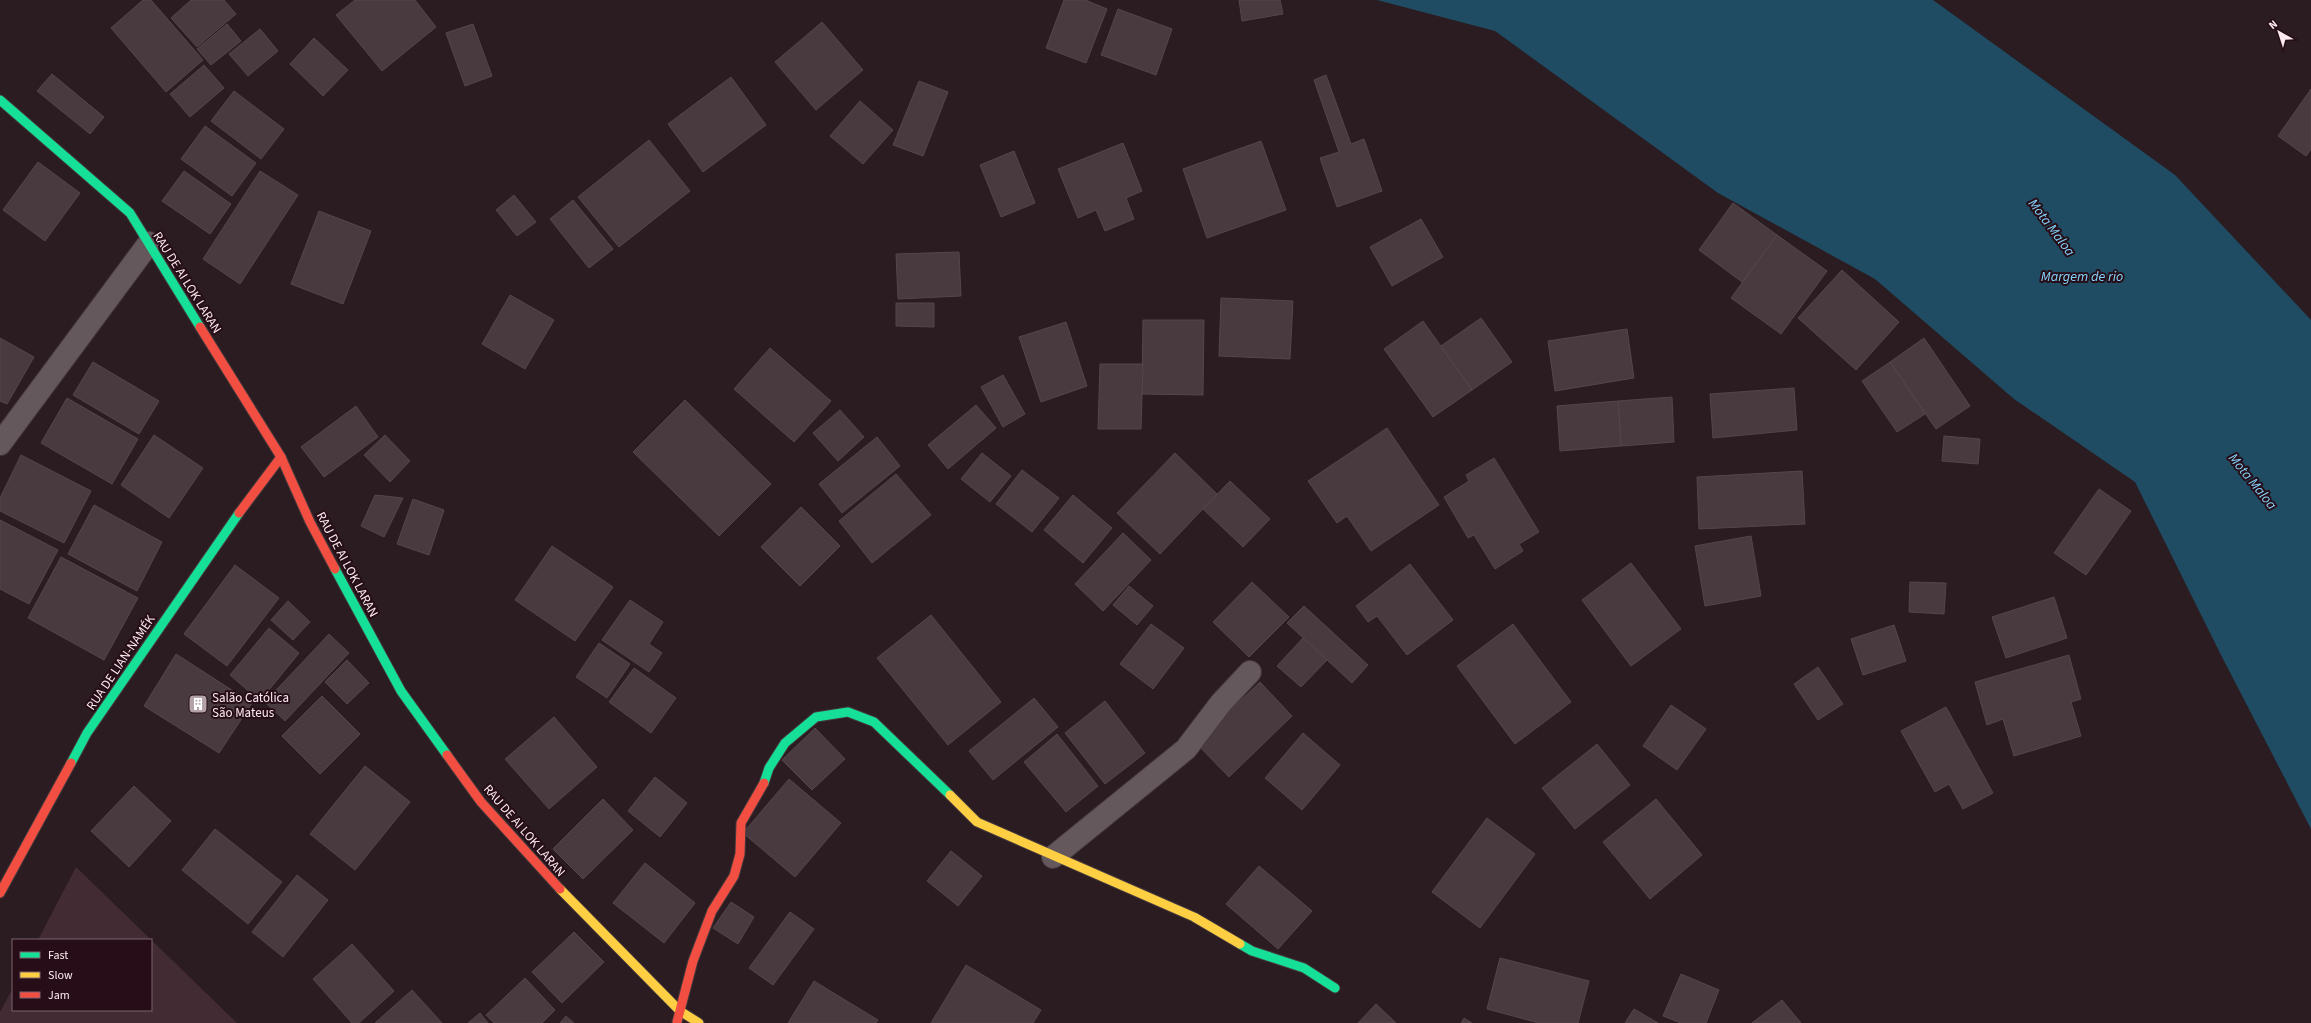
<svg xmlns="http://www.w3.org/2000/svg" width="2311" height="1023" font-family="'Source Sans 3',sans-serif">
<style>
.green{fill:#432b34}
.water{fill:#1f4c63}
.building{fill:#493a3f;stroke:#53474c}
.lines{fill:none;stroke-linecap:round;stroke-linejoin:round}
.street-casing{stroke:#44393c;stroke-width:24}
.fast-casing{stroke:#44393c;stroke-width:11}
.slow-casing{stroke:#44393c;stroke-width:11}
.jam-casing{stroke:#44393c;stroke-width:11}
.street{stroke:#64585c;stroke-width:22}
.fast{stroke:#16e098;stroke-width:9}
.slow{stroke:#ffcf43;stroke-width:9}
.jam{stroke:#f24e42;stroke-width:9}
.labels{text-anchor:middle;stroke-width:4;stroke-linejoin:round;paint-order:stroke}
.street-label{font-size:13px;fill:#fdeaf0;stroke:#260d17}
.poi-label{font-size:13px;fill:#fdeaf0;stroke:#260d17;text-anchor:start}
.water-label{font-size:14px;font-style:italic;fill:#83d4fc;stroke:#260d17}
</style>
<rect width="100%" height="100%" fill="#2a1c21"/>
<!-- green -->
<path class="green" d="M 76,867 L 237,1023 L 0,1023 L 0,1012 L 13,988 L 13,1010 L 151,1010 L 151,940 L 38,940 Z"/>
<!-- water -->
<path class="water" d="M 1377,0 L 1933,0 L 2175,175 L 2311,320 L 2311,829 L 2221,655 L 2135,482 L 2014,399 L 1875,279 L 1718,193 L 1495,31 Z"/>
<!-- building -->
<g class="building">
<path d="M 143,0 L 151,0 L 203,60 L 166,92 L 111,28 Z"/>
<path d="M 191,0 L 224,0 L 236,14 L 197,47 L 171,18 Z"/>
<path d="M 355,0 L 415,0 L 436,27 L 382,71 L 336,15 Z"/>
<path d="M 1064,0 L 1085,0 L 1107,9 L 1086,63 L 1046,48 Z"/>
<path d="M 1239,0 L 1280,0 L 1283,14 L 1242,21 Z"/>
<path d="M 1118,9 L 1172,29 L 1156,75 L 1101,55 Z"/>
<path d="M 822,22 L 863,70 L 816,110 L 775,62 Z"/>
<path d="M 227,24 L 241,41 L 211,65 L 197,49 Z"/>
<path d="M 473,24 L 492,76 L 465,86 L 446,33 Z"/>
<path d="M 260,29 L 278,51 L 248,76 L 229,54 Z"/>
<path d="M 314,38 L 348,70 L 323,96 L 290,64 Z"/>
<path d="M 204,65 L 224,88 L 190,117 L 170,94 Z"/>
<path d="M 52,74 L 104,117 L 90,134 L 37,91 Z"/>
<path d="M 1326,75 L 1351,144 L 1364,139 L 1382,191 L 1337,207 L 1320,158 L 1339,152 L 1314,80 Z"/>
<path d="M 731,77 L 766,125 L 703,172 L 668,124 Z"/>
<path d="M 919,81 L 948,92 L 923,156 L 893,145 Z"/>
<path d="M 2311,89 L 2311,149 L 2306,156 L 2278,136 Z"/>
<path d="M 234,91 L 284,129 L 261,159 L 211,121 Z"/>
<path d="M 860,101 L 893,130 L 863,164 L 830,136 Z"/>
<path d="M 205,126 L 256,163 L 232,196 L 181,159 Z"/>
<path d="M 649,140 L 690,191 L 619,247 L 578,197 Z"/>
<path d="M 1261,141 L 1286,210 L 1207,238 L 1183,169 Z"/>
<path d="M 1123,143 L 1142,191 L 1126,198 L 1134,219 L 1105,231 L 1096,210 L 1078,218 L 1058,169 Z"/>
<path d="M 1014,151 L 1035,203 L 1001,217 L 980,165 Z"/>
<path d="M 38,162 L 80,193 L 45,241 L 3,210 Z"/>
<path d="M 184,171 L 231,204 L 210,234 L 162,201 Z"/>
<path d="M 260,171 L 298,195 L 240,284 L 203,259 Z"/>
<path d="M 514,195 L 536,222 L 517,236 L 496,210 Z"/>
<path d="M 573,200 L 613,249 L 589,268 L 550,219 Z"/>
<path d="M 1733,203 L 1777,235 L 1742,282 L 1699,250 Z"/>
<path d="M 319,211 L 371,231 L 343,304 L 291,284 Z"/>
<path d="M 1421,219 L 1443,257 L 1392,286 L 1370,247 Z"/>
<path d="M 1777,235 L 1827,271 L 1781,334 L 1731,298 Z"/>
<path d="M 959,252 L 961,296 L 898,299 L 896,254 Z"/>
<path d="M 1842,270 L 1899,322 L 1856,370 L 1798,318 Z"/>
<path d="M 510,295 L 554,320 L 525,369 L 482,344 Z"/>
<path d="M 1221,298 L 1293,301 L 1290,359 L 1219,356 Z"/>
<path d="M 896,303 L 934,303 L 934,327 L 896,326 Z"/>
<path d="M 1481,318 L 1512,362 L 1472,390 L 1441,346 Z"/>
<path d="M 1143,320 L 1204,320 L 1203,395 L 1142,394 Z"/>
<path d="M 1423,321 L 1472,390 L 1433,417 L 1384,349 Z"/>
<path d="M 1066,322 L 1087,386 L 1041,402 L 1019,337 Z"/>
<path d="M 1627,329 L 1634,378 L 1555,391 L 1548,341 Z"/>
<path d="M 0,338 L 34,357 L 7,404 L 0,401 Z"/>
<path d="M 1924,338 L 1970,406 L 1936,429 L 1890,362 Z"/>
<path d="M 770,348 L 831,401 L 794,442 L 734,389 Z"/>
<path d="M 93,362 L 159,401 L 139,434 L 73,395 Z"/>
<path d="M 1890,362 L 1925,414 L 1897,432 L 1862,381 Z"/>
<path d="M 1100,364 L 1143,364 L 1141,429 L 1098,429 Z"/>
<path d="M 1003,375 L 1025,414 L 1003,427 L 981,387 Z"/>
<path d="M 1794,388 L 1797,430 L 1713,438 L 1710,394 Z"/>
<path d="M 1672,397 L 1674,442 L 1621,446 L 1618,401 Z"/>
<path d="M 67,398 L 138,439 L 112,484 L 41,443 Z"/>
<path d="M 685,400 L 771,484 L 719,536 L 633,452 Z"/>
<path d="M 1618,401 L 1621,446 L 1560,451 L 1557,406 Z"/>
<path d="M 976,405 L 996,428 L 948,469 L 928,445 Z"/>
<path d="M 356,406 L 378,437 L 324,477 L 301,447 Z"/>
<path d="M 840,410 L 864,437 L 838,461 L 813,433 Z"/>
<path d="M 1387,428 L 1439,505 L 1371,551 L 1347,516 L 1337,523 L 1308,481 Z"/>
<path d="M 154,435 L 203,468 L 169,518 L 121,485 Z"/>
<path d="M 385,435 L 410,461 L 390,482 L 364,455 Z"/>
<path d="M 1944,436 L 1980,439 L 1978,464 L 1942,461 Z"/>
<path d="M 877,437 L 900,466 L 842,513 L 819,484 Z"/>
<path d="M 982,453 L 1011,476 L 990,502 L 961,479 Z"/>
<path d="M 1175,453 L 1217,494 L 1160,554 L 1117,513 Z"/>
<path d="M 21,455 L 91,491 L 64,543 L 0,511 L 0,498 Z"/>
<path d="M 1494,458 L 1539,532 L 1519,544 L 1523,551 L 1495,569 L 1474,535 L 1468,538 L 1444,497 L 1469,481 L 1466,475 Z"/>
<path d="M 1022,470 L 1059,498 L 1032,532 L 996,504 Z"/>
<path d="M 1802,471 L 1805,524 L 1699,529 L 1697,477 Z"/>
<path d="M 896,474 L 931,515 L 872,563 L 839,521 Z"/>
<path d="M 1230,481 L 1270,519 L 1243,547 L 1203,509 Z"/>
<path d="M 2099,489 L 2131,511 L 2086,575 L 2054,553 Z"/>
<path d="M 375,495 L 403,498 L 384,537 L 361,526 Z"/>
<path d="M 1073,495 L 1112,528 L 1083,563 L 1044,530 Z"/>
<path d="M 413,499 L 444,510 L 429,555 L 397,544 Z"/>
<path d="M 94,505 L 162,542 L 137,591 L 68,554 Z"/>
<path d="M 801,507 L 840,546 L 800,586 L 761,547 Z"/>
<path d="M 0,520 L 58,550 L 29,604 L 0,589 Z"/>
<path d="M 1123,533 L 1151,560 L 1103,611 L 1075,584 Z"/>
<path d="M 1751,536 L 1761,596 L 1705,606 L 1695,546 Z"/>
<path d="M 552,546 L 613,587 L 575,641 L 515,600 Z"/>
<path d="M 61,557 L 138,598 L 104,660 L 28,618 Z"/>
<path d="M 1631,563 L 1681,629 L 1631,666 L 1582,600 Z"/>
<path d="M 1410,564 L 1453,620 L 1407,655 L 1377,616 L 1368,622 L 1356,606 Z"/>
<path d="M 235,565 L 279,598 L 227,666 L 184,634 Z"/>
<path d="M 1252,582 L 1289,617 L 1249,657 L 1213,622 Z"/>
<path d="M 1910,582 L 1946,583 L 1944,614 L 1909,612 Z"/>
<path d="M 1129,586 L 1153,606 L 1137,625 L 1113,605 Z"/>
<path d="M 2054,597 L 2067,638 L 2006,658 L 1992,617 Z"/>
<path d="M 630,600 L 663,622 L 649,644 L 662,653 L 649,672 L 602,640 Z"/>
<path d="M 288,601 L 310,622 L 293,640 L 271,620 Z"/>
<path d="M 1304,606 L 1368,665 L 1352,683 L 1287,623 Z"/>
<path d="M 931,615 L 1001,702 L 948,745 L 877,658 Z"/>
<path d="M 1151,624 L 1184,648 L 1153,689 L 1120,664 Z"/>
<path d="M 1513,624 L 1571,702 L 1515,744 L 1457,666 Z"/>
<path d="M 1894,625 L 1906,661 L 1863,675 L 1851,639 Z"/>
<path d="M 269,628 L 299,653 L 260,701 L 230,675 Z"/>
<path d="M 329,634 L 349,653 L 285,721 L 265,702 Z"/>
<path d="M 1303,638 L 1327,660 L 1301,687 L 1277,666 Z"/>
<path d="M 599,643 L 630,664 L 607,698 L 576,677 Z"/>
<path d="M 176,654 L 252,703 L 219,753 L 144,706 Z"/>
<path d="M 2069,655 L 2081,699 L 2071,702 L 2081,736 L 2014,756 L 2003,719 L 1987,725 L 1975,682 Z"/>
<path d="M 347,660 L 369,683 L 347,704 L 325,682 Z"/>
<path d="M 1818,667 L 1843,704 L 1818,720 L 1794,684 Z"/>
<path d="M 634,668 L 676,698 L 651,733 L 609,702 Z"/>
<path d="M 1260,682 L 1292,716 L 1229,777 L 1196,743 Z"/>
<path d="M 322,696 L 360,734 L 320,774 L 282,736 Z"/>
<path d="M 1034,698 L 1058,727 L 993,780 L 969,751 Z"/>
<path d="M 1105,701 L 1145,753 L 1105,784 L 1065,733 Z"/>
<path d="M 1671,705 L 1706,729 L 1677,770 L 1643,746 Z"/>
<path d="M 1946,707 L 1993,793 L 1963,809 L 1949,784 L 1935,792 L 1901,731 Z"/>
<path d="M 554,717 L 597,767 L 549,809 L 505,759 Z"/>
<path d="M 815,728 L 845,759 L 812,790 L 782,760 Z"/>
<path d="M 1303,733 L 1340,765 L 1302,810 L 1265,778 Z"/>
<path d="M 1057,734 L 1098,786 L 1066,812 L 1024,762 Z"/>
<path d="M 1597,744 L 1630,785 L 1575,829 L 1542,788 Z"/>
<path d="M 365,766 L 410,802 L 355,870 L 310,834 Z"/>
<path d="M 655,777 L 687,803 L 660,837 L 628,811 Z"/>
<path d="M 789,779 L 841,823 L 795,877 L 743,833 Z"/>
<path d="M 134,786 L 171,821 L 129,867 L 91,831 Z"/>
<path d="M 603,799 L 633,830 L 583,879 L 553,849 Z"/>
<path d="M 1656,799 L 1702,855 L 1650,899 L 1603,842 Z"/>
<path d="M 1487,818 L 1535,854 L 1480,928 L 1432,892 Z"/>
<path d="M 215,829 L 282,882 L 248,924 L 182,870 Z"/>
<path d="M 951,851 L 982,876 L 958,906 L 927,881 Z"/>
<path d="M 645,863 L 695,903 L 664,943 L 613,903 Z"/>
<path d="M 1259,866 L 1312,911 L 1278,949 L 1226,904 Z"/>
<path d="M 297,875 L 328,900 L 283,957 L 252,932 Z"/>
<path d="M 731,902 L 754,917 L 738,944 L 713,928 Z"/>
<path d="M 790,912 L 814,929 L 773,985 L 749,968 Z"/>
<path d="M 574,932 L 604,962 L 562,1003 L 532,972 Z"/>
<path d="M 352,944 L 394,991 L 359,1023 L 352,1023 L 313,979 Z"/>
<path d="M 1500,958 L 1589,981 L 1578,1023 L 1539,1023 L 1487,1009 Z"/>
<path d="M 966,965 L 1041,1010 L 1033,1023 L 931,1023 Z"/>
<path d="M 1681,974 L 1719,990 L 1706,1023 L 1681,1023 L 1663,1016 Z"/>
<path d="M 525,978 L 555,1010 L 542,1023 L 494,1023 L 486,1015 Z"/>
<path d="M 814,981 L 878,1020 L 876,1023 L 788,1023 Z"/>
<path d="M 412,990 L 442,1023 L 375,1023 Z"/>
<path d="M 1782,1000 L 1801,1023 L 1752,1023 Z"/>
<path d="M 1376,1004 L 1396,1023 L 1358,1023 Z"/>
<path d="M 1634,1009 L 1658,1023 L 1625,1023 Z"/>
<path d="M 480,1013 L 488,1023 L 468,1023 Z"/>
<path d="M 566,1016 L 574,1023 L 560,1023 Z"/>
<path d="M 1464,1018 L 1472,1023 L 1461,1023 Z"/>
</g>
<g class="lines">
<defs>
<g id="street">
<path d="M 0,444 L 149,243"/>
<path d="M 1053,857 L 1186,749 L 1221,703 L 1250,672"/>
</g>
<g id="fast">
<path d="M 0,100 L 130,213 L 200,327"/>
<path d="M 335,569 L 401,691 L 447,755"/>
<path d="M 71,763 L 87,733 L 239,513"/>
<path d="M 764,783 L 769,768 L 785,743 L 816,717 L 848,712 L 874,722 L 950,795"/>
<path d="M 1240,944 L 1252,951 L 1304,968 L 1335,988"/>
</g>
<g id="slow">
<path d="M 950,795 L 977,822 L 1194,917 L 1240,944"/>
<path d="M 560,889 L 680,1011 L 699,1023"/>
</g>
<g id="jam">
<path d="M 200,327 L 281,457 L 310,522 L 335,569"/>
<path d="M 239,513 L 281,457"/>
<path d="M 447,755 L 481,802 L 560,889"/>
<path d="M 0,893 L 71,763"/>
<path d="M 677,1022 L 693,961 L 712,911 L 734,876 L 740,854 L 741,823 L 764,783"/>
</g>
</defs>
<!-- street casing -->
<use href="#street" class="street-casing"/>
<!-- fast casing -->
<use href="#fast" class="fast-casing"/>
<!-- slow casing -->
<use href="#slow" class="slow-casing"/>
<!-- jam casing -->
<use href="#jam" class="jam-casing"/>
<!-- street -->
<use href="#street" class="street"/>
<!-- fast -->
<use href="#fast" class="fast"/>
<!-- slow -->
<use href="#slow" class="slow"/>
<!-- jam -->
<use href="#jam" class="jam"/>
</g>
<!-- icons -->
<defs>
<symbol id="building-square" viewBox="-11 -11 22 22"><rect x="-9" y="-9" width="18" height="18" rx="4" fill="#b3a2a8" stroke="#260d17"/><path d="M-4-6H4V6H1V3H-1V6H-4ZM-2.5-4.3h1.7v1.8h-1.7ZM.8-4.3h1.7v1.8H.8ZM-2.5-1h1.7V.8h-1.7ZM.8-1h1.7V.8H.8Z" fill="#fff"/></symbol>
</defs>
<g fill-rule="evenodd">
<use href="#building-square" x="187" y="693" width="22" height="22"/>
</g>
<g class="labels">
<!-- street labels -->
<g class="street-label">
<text transform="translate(188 282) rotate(58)" y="5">RAU DE AI LOK LARAN</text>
<text transform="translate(348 564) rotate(62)" y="5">RAU DE AI LOK LARAN</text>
<text transform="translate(120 662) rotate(-56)" y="5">RUA DE LIAN-NAMÉK</text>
<text transform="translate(525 830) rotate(49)" y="5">RAU DE AI LOK LARAN</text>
</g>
<!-- poi labels -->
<g class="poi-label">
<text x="212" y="702">Salão Católica<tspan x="212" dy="15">São Mateus</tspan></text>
</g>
<!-- water labels -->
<g class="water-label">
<text transform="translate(2052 227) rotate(53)" y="5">Mota Maloa</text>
<text x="2082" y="281">Margem de rio</text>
<text transform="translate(2253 481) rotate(51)" y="5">Mota Maloa</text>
</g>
</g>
<!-- legend -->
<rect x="12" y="939" width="140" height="72" fill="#260d17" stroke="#7c656e"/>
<rect x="20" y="952" width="20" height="6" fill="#16e098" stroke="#7c656e"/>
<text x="48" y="959" font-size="12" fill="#fdeaf0">Fast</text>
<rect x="20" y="972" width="20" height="6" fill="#ffcf43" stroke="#7c656e"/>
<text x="48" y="979" font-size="12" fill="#fdeaf0">Slow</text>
<rect x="20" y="992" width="20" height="6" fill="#f24e42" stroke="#7c656e"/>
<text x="48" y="999" font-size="12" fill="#fdeaf0">Jam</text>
<!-- north arrow -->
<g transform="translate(2279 32) rotate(321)" stroke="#260d17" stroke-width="3" paint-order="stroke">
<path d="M0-3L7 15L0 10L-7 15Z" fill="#fdeaf0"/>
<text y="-6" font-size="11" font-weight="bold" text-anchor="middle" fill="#fdeaf0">N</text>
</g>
</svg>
